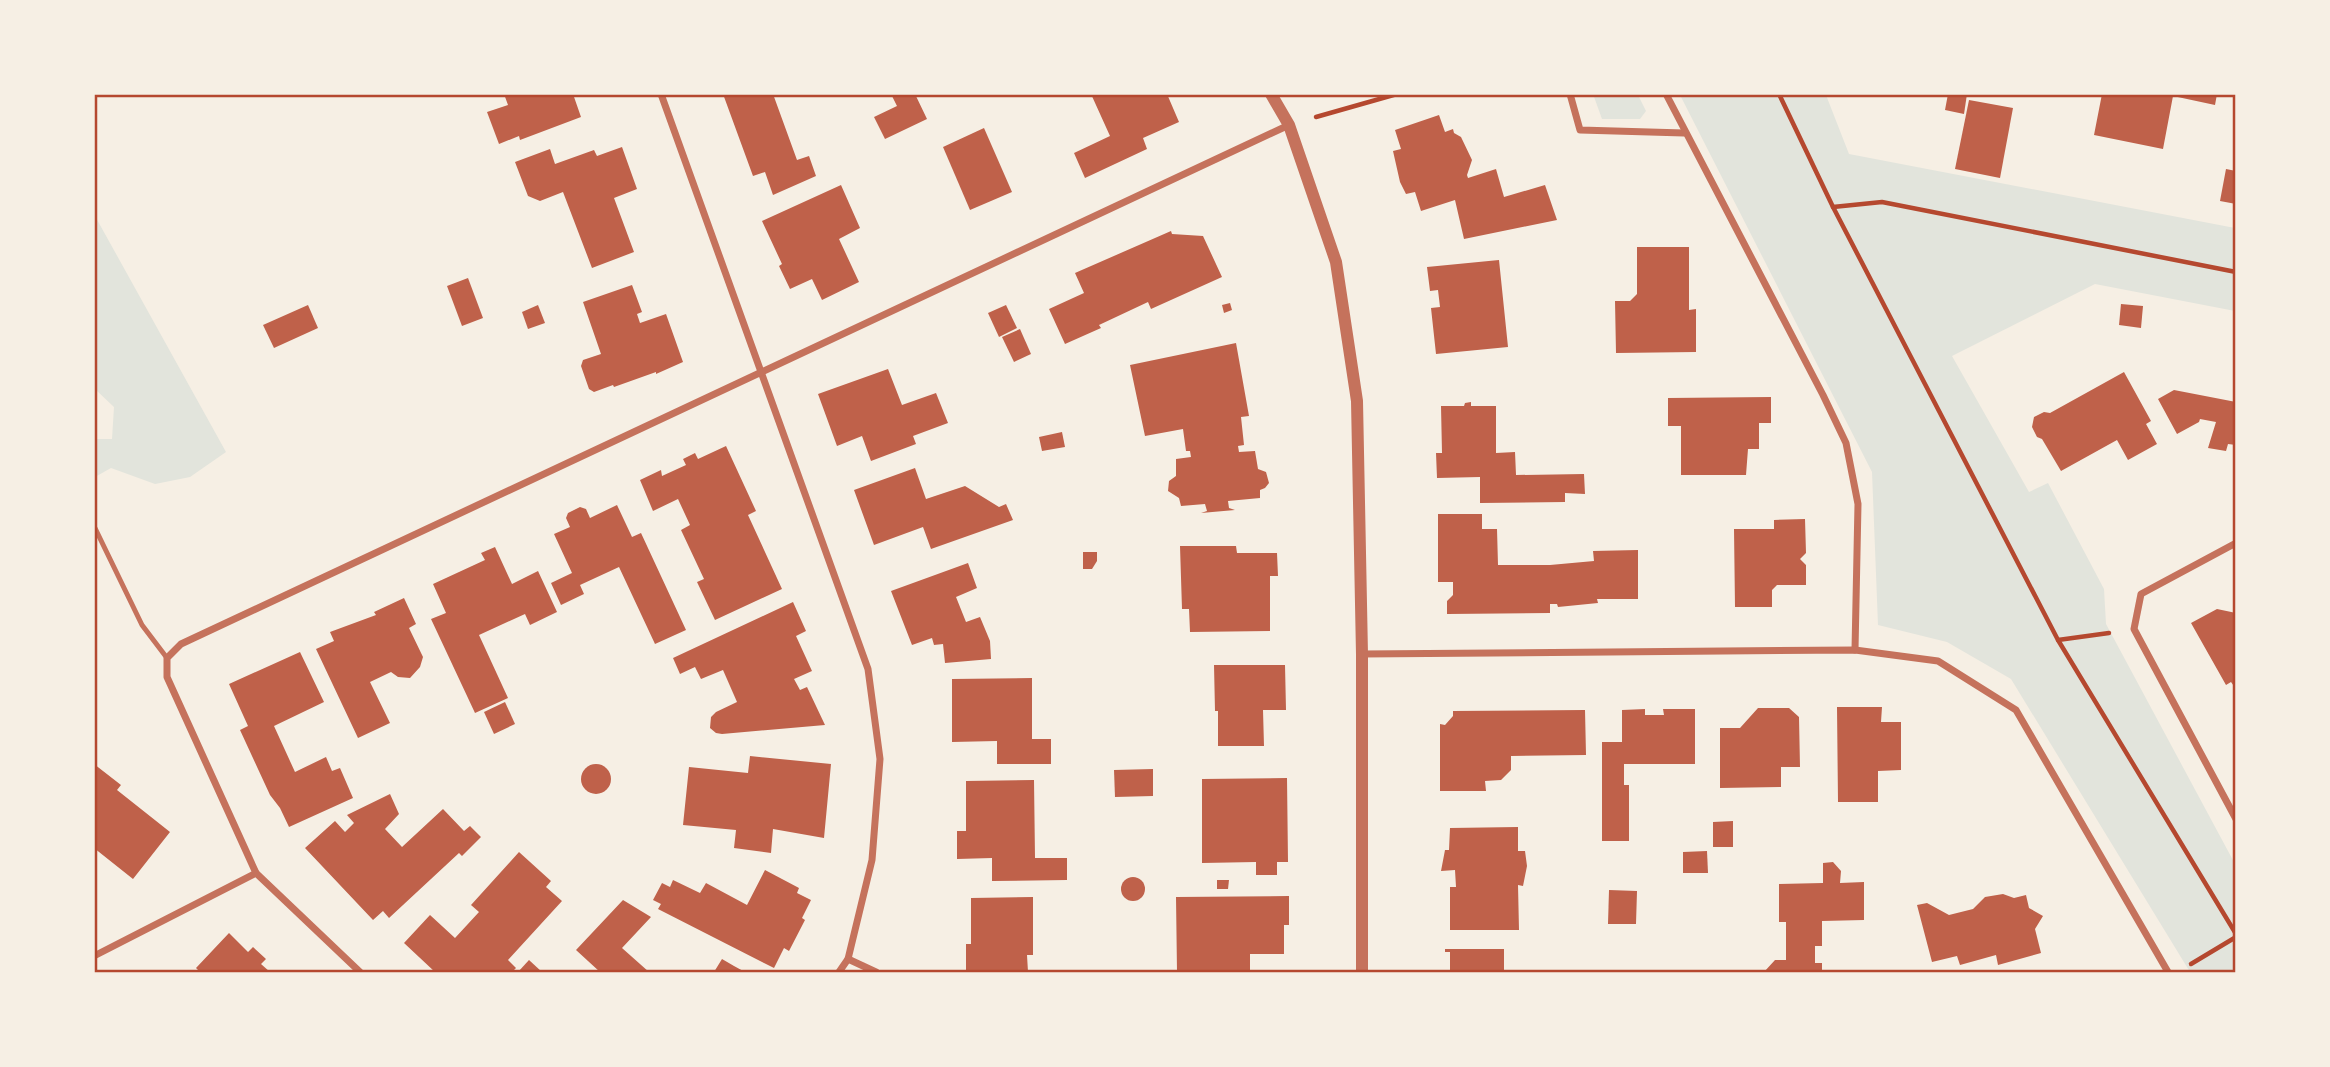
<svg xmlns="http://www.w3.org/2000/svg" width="2330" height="1067" font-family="'Crimson Pro',serif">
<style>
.green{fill:#e2e4dc}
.building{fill:#bf614a}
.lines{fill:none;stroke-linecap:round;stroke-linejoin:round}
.path{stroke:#b5482f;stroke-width:4.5}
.service{stroke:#c5725c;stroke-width:5}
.minor{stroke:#c5725c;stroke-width:7}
.tertiary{stroke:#c5725c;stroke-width:12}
.neatline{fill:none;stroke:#b5482f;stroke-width:2.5}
</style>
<rect width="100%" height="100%" fill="#f6efe4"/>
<!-- green -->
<g class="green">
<path d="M 1593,94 L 1638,95 L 1646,111 L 1640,119 L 1602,119 Z"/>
<path d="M 1680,95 L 1826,95 L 1849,154 L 2235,228 L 2235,311 L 2095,284 L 1952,356 L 2029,492 L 2048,483 L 2104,589 L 2106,624 L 2235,864 L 2235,972 L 2190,972 L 2011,679 L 1947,642 L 1878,625 L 1872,472 Z"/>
<path d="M 95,216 L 226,452 L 190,477 L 155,484 L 111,468 L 95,477 L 95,439 L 112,439 L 114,407 L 95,389 Z"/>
</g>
<!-- building -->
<g class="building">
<path d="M 504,94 L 573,94 L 581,117 L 520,140 L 519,136 L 499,144 L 487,112 L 508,105 Z"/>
<path d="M 723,94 L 773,94 L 797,160 L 809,156 L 816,176 L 773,195 L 765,172 L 753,176 Z"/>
<path d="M 891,94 L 915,94 L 927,119 L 885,139 L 874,117 L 897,106 Z"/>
<path d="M 1091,94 L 1167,94 L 1179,122 L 1143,138 L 1147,149 L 1085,178 L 1074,153 L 1110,136 Z"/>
<path d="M 1948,94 L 1967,94 L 1964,114 L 1945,110 Z"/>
<path d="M 2102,94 L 2217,94 L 2215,105 L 2173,96 L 2163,149 L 2094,135 Z"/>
<path d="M 1969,100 L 2013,108 L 2000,178 L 1955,169 Z"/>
<path d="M 1439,115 L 1445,132 L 1453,129 L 1454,133 L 1461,137 L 1472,160 L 1467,175 L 1468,178 L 1496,169 L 1504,197 L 1545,185 L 1557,220 L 1464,239 L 1455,200 L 1421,211 L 1415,192 L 1406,194 L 1400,182 L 1393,151 L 1401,149 L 1395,130 Z"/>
<path d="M 984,128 L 1012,192 L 970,210 L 943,147 Z"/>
<path d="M 622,147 L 637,189 L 614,198 L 634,252 L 592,268 L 563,192 L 540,201 L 528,196 L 515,162 L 550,149 L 555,164 L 594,150 L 597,156 Z"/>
<path d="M 2226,169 L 2236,171 L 2236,204 L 2220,201 Z"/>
<path d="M 841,185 L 860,228 L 839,239 L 859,282 L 822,300 L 812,279 L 790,289 L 779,266 L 782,264 L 762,221 Z"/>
<path d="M 1171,231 L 1172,234 L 1203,236 L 1222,277 L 1151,309 L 1148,302 L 1099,325 L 1101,328 L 1065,344 L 1049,309 L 1084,293 L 1075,273 Z"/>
<path d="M 1637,247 L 1689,247 L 1689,310 L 1696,309 L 1696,352 L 1616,353 L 1615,301 L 1630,301 L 1637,294 Z"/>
<path d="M 1499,260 L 1508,347 L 1436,354 L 1431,308 L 1440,307 L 1438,290 L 1430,291 L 1427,267 Z"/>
<path d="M 468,278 L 483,318 L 462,326 L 447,286 Z"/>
<path d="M 632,285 L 642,312 L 637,314 L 640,323 L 666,314 L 683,362 L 656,374 L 656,372 L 614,387 L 613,385 L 594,392 L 589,389 L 581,366 L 583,360 L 601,354 L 583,302 Z"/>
<path d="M 1230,303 L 1232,310 L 1224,313 L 1222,305 Z"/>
<path d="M 2121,304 L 2143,306 L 2141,328 L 2119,325 Z"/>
<path d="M 308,305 L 318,328 L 274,348 L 263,325 Z"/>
<path d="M 538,305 L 545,323 L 528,329 L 522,312 Z"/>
<path d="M 1006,305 L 1017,328 L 999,337 L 988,313 Z"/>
<path d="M 1020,329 L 1031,354 L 1014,362 L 1002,337 Z"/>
<path d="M 1236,343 L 1249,416 L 1241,417 L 1244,445 L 1238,446 L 1239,452 L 1255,451 L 1258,469 L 1266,472 L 1269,483 L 1265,488 L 1260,490 L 1260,498 L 1228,501 L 1229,508 L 1235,510 L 1201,513 L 1207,511 L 1205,504 L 1181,506 L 1179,498 L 1168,491 L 1169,481 L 1176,476 L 1176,459 L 1191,457 L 1190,451 L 1186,451 L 1183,429 L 1145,436 L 1130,365 Z"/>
<path d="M 888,369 L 902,405 L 936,393 L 948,423 L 913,436 L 916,444 L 871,461 L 862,436 L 837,446 L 818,394 Z"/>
<path d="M 2124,372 L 2151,421 L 2146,424 L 2157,444 L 2128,460 L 2117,440 L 2061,471 L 2042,439 L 2037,437 L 2032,427 L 2034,417 L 2044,412 L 2050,413 Z"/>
<path d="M 2174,390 L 2236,402 L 2236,445 L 2228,444 L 2226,451 L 2208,448 L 2216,422 L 2200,419 L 2199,422 L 2177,434 L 2158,399 Z"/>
<path d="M 1771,397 L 1771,423 L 1759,423 L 1759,449 L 1748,449 L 1746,475 L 1681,475 L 1681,426 L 1668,426 L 1668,398 Z"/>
<path d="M 1471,402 L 1471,406 L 1496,406 L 1496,453 L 1515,452 L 1516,475 L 1584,474 L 1585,494 L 1565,493 L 1565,502 L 1480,503 L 1480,477 L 1437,478 L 1436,453 L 1442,453 L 1441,406 L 1464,406 L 1465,403 Z"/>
<path d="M 1062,432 L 1065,447 L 1042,451 L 1039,437 Z"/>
<path d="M 726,446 L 756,511 L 748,515 L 782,589 L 715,620 L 697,582 L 704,579 L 681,530 L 690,525 L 678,499 L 653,511 L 640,480 L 661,470 L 662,476 L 686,465 L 683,459 L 695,453 L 698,459 Z"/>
<path d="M 915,468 L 926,499 L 965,486 L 999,507 L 1006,504 L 1013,520 L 931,549 L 923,527 L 874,545 L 854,490 Z"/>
<path d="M 617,505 L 632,537 L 641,533 L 686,630 L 655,644 L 619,567 L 580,585 L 584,594 L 561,605 L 551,583 L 572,573 L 554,534 L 570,527 L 566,518 L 568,513 L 580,507 L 586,509 L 590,518 Z"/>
<path d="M 1438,514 L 1482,514 L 1482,529 L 1497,529 L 1498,565 L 1550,565 L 1594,561 L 1593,551 L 1638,550 L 1638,599 L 1597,599 L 1598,603 L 1558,607 L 1557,604 L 1550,604 L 1550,613 L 1447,614 L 1447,601 L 1453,595 L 1453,582 L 1438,582 Z"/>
<path d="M 1805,519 L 1806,553 L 1800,559 L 1806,565 L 1806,585 L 1777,585 L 1772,590 L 1772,607 L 1735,607 L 1734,529 L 1774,529 L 1774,520 Z"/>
<path d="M 1180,546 L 1236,546 L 1237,553 L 1277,553 L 1278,576 L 1270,576 L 1270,631 L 1190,632 L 1189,609 L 1182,609 Z"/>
<path d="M 495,547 L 512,584 L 538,571 L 557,612 L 530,625 L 525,614 L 479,635 L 508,698 L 475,713 L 431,619 L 446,613 L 433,584 L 485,560 L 481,553 Z"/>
<path d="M 1083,552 L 1097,552 L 1097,561 L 1092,569 L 1083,569 Z"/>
<path d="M 968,563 L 977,588 L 956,597 L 966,622 L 980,617 L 990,641 L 991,659 L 945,663 L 943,644 L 934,645 L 932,638 L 912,645 L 891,591 Z"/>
<path d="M 404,598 L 416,624 L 409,628 L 423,657 L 420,667 L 410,678 L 398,677 L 391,672 L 370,682 L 390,723 L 358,738 L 316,649 L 334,641 L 330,632 L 376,615 L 374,612 Z"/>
<path d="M 793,602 L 806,631 L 796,636 L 812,671 L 794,679 L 800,690 L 807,687 L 825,725 L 722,734 L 716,733 L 710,728 L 711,717 L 716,712 L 737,702 L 723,670 L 701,679 L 695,667 L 680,674 L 673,658 Z"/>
<path d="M 2217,609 L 2236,613 L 2236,689 L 2231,682 L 2226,685 L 2191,623 Z"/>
<path d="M 300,652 L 324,702 L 274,726 L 295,772 L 326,757 L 332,771 L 340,768 L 353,798 L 289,827 L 280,808 L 270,795 L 240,730 L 248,726 L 229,684 Z"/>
<path d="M 1214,665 L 1285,665 L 1286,710 L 1263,710 L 1264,746 L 1218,746 L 1218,711 L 1215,711 Z"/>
<path d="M 1032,678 L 1032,739 L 1051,739 L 1051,764 L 997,764 L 997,741 L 952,742 L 952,679 Z"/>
<path d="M 505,702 L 515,724 L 494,734 L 484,712 Z"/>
<path d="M 1837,707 L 1882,707 L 1881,722 L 1901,722 L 1901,770 L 1878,771 L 1878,802 L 1838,802 Z"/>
<path d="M 1758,708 L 1789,708 L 1799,717 L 1800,767 L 1781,767 L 1781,787 L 1720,788 L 1720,728 L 1740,728 Z"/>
<path d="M 1645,709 L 1645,715 L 1664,715 L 1663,709 L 1695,709 L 1695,764 L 1624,764 L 1624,785 L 1629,785 L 1629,841 L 1602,841 L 1602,742 L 1622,742 L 1622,710 Z"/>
<path d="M 1585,710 L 1586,755 L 1511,756 L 1511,770 L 1501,780 L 1485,781 L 1486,791 L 1440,791 L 1440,724 L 1445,725 L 1453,716 L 1453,711 Z"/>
<path d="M 750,756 L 831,764 L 824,838 L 773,829 L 771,853 L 734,848 L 736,830 L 683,825 L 689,767 L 748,773 Z"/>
<path d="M 94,764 L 121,785 L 117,790 L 170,832 L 133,879 L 94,848 Z"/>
<circle cx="596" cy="779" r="15"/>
<path d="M 1153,769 L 1153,796 L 1115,797 L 1114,770 Z"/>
<path d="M 1287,778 L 1288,862 L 1277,862 L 1277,875 L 1256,875 L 1256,862 L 1202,863 L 1202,779 Z"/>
<path d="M 1034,780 L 1035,858 L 1067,858 L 1067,880 L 992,881 L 992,858 L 957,859 L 957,831 L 966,831 L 966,781 Z"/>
<path d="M 390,794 L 399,814 L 385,829 L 402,847 L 443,809 L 464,831 L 470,826 L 481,837 L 462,856 L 459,853 L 389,918 L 383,911 L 373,920 L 305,848 L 335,821 L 345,832 L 354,823 L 347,815 Z"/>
<path d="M 1733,821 L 1733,847 L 1713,847 L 1713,822 Z"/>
<path d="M 1518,827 L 1518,851 L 1525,851 L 1527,866 L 1523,886 L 1518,885 L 1519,930 L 1450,930 L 1450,887 L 1456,887 L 1455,870 L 1441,871 L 1445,850 L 1449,850 L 1450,828 Z"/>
<path d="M 1707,851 L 1708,873 L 1683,873 L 1683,852 Z"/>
<path d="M 519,852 L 551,881 L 546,887 L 562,901 L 508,960 L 516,968 L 512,972 L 435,972 L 404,943 L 430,915 L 455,938 L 479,912 L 471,905 Z"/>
<path d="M 1833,862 L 1841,871 L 1840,883 L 1864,882 L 1864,920 L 1822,921 L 1822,946 L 1815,946 L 1815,963 L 1822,963 L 1822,972 L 1764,972 L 1775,960 L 1786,960 L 1786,922 L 1779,922 L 1779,884 L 1823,883 L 1823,863 Z"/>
<path d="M 765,870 L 799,888 L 797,893 L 811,900 L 802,918 L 805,920 L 789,951 L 784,948 L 774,968 L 658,909 L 661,904 L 653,900 L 662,883 L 670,887 L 673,880 L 700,893 L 706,883 L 747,905 Z"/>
<circle cx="1133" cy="889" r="12"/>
<path d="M 1217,880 L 1229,880 L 1228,889 L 1217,889 Z"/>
<path d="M 1609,890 L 1637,891 L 1636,924 L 1608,924 Z"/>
<path d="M 2003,894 L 2014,898 L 2026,895 L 2029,908 L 2043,916 L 2035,929 L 2041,953 L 1998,965 L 1996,955 L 1960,965 L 1957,956 L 1932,962 L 1917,905 L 1927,903 L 1949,915 L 1973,909 L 1985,897 Z"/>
<path d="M 1289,896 L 1289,925 L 1284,925 L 1284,954 L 1250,954 L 1250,972 L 1177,972 L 1176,897 Z"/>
<path d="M 1033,897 L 1033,955 L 1027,955 L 1028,972 L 966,972 L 966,944 L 971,944 L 971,898 Z"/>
<path d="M 623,900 L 651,917 L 622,948 L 649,972 L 600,972 L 576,950 Z"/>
<path d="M 229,933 L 248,952 L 253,947 L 266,959 L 261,964 L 270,972 L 200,972 L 196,968 Z"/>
<path d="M 1445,949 L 1504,949 L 1504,972 L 1450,972 L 1450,952 L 1445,952 Z"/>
<path d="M 722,959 L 734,966 L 745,972 L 714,972 Z"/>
<path d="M 529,960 L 542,972 L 518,972 Z"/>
</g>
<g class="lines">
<!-- path -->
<g class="path">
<path d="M 1779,94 L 1833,207 L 2058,640 L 2236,934"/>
<path d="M 1316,117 L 1397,94"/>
<path d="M 1833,207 L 1882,202 L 2236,272"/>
<path d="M 2058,640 L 2109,633"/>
<path d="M 2191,964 L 2236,937"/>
</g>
<!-- service -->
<path class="service" d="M 94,526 L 142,625 L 167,658"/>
<!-- minor -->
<g class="minor">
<path d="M 661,94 L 868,669 L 880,759 L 872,860 L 848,959 L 839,972"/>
<path d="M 1570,94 L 1580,130 L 1684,133"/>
<path d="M 1666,94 L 1823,395 L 1846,443 L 1858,504 L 1855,650"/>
<path d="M 2236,543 L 2141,594 L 2134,629 L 2236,819"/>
<path d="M 1362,654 L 1855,650 L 1938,661 L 2016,710 L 2168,972"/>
<path d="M 94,956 L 256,873"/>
<path d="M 848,959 L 876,972"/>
<path d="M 360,972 L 256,873 L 167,677 L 167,658 L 181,644 L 1289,125"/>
</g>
<!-- tertiary -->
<path class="tertiary" d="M 1271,94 L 1289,125 L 1336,262 L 1357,401 L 1362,654 L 1362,972"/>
</g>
<!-- border -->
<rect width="2330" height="1067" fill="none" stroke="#f6efe4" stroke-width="192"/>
<rect x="96" y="96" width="2138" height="875" class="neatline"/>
</svg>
